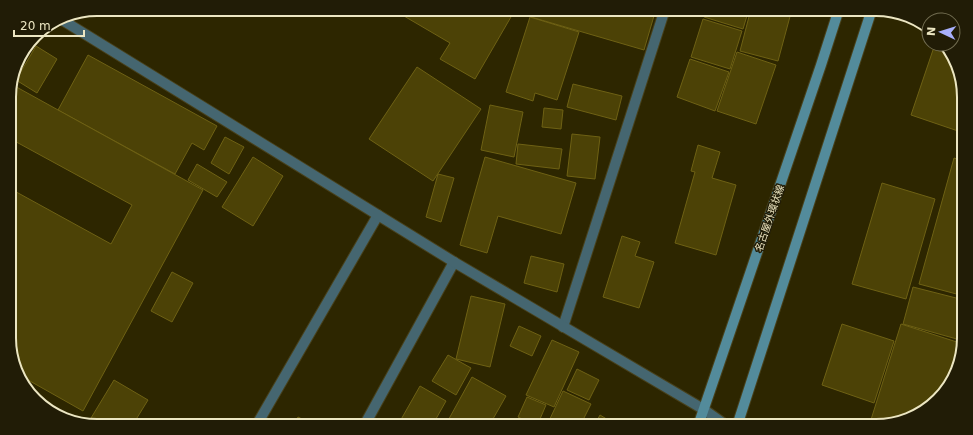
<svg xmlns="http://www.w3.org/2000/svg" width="973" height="435" font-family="'DejaVu Sans','Noto Sans JP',sans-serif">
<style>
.building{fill:#4c4206;stroke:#6e6114}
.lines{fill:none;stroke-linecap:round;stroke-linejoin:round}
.service-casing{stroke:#48411b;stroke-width:12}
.minor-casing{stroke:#48411b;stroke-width:12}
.tertiary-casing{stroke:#48411b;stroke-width:12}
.secondary-casing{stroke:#48411b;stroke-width:12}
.service{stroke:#456670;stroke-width:10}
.minor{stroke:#456670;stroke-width:10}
.tertiary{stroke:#456670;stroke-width:10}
.secondary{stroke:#538b9b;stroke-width:10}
.labels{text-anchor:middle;stroke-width:3;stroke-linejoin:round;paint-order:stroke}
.street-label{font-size:10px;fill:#ece6c2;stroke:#211c06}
.rim{fill:none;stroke:#ece6c2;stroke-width:2}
</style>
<rect width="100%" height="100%" fill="#2d2600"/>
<!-- building -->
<g class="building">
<path d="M 392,9 L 513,9 L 515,10 L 475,79 L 440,59 L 450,43 Z"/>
<path d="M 534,9 L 656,9 L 644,50 L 531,17 Z"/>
<path d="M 707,9 L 749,9 L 743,29 L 704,17 Z"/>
<path d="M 751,9 L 792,9 L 778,61 L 740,51 Z"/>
<path d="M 530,17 L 579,32 L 557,100 L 535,93 L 533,101 L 506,92 Z"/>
<path d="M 703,19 L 742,31 L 730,69 L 691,57 Z"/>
<path d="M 935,44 L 946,44 L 963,85 L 963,125 L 961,132 L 911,115 Z"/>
<path d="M 36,46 L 57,59 L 37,93 L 16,80 Z"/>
<path d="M 737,52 L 776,65 L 756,124 L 717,111 Z"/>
<path d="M 88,55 L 217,126 L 204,150 L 192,143 L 175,174 L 58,110 Z"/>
<path d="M 690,59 L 729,72 L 715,111 L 677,97 Z"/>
<path d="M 417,67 L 481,109 L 433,181 L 369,139 Z"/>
<path d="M 11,84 L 203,190 L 83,411 L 21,376 L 10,350 L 9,188 L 111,244 L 132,205 L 9,138 L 9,91 Z"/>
<path d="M 573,84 L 622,96 L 616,120 L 567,107 Z"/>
<path d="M 490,105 L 523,112 L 514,157 L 481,150 Z"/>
<path d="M 544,108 L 563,110 L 561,129 L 542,127 Z"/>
<path d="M 572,134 L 600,137 L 595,179 L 567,176 Z"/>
<path d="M 225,137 L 244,147 L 229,174 L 211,163 Z"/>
<path d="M 963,142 L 963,155 L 960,154 Z"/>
<path d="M 518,144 L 562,149 L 559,169 L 516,164 Z"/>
<path d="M 698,145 L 720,152 L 712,178 L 736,185 L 716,255 L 675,243 L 695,172 L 691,171 Z"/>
<path d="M 253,157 L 283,176 L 253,226 L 222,207 Z"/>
<path d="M 485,157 L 576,183 L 561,234 L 498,216 L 487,253 L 460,245 Z"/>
<path d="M 954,158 L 963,161 L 964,296 L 919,284 Z"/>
<path d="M 197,164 L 227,182 L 217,197 L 188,180 Z"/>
<path d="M 438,174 L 454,178 L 441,222 L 426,217 Z"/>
<path d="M 882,183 L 935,199 L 906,299 L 852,284 Z"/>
<path d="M 622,236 L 640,242 L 635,256 L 654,262 L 639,308 L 603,297 Z"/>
<path d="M 531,256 L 564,264 L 557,292 L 524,283 Z"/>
<path d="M 172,272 L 193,283 L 172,322 L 151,311 Z"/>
<path d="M 913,287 L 964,300 L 964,341 L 903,324 Z"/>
<path d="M 471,296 L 505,304 L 490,367 L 456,359 Z"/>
<path d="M 842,324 L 894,341 L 874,403 L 822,385 Z"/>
<path d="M 901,324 L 963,344 L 957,372 L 925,411 L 882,426 L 869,426 Z"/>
<path d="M 519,326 L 541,336 L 532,356 L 510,346 Z"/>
<path d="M 552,340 L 579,352 L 554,407 L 526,395 Z"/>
<path d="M 448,355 L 471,368 L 456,395 L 432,381 Z"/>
<path d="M 577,369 L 599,380 L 589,400 L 567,390 Z"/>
<path d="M 472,377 L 506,396 L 489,426 L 445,426 Z"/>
<path d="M 114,380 L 148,400 L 132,426 L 91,425 L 88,423 Z"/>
<path d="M 420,386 L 446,401 L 432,426 L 405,426 L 399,423 Z"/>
<path d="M 563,391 L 591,404 L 580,426 L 555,426 L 548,423 Z"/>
<path d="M 527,397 L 546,405 L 537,426 L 518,417 Z"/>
<path d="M 600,415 L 618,426 L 594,426 Z"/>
<path d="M 298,417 L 316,426 L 293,426 Z"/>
<path d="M 517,419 L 527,426 L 512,426 Z"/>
</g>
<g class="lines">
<defs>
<path id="service" d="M 256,426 L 378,215"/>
<g id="minor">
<path d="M 563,327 L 665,9"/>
<path d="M 364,426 L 454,262"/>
</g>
<path id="tertiary" d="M 59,18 L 454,262 L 703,409 L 727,426"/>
<g id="secondary">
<path d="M 698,426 L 821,65 L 839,9"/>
<path d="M 737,426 L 872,9"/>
</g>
</defs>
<!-- service casing -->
<use href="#service" class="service-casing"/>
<!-- minor casing -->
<use href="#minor" class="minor-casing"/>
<!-- tertiary casing -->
<use href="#tertiary" class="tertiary-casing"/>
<!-- secondary casing -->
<use href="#secondary" class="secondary-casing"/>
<!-- service -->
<use href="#service" class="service"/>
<!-- minor -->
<use href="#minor" class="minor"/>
<!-- tertiary -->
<use href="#tertiary" class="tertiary"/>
<!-- secondary -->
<use href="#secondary" class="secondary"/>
</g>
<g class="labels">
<!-- street labels -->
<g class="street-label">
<text transform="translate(769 218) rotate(-71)" y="4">名古屋外環状線</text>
</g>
</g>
<!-- crop -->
<path d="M0 0H973V435H0ZM97 16H876A81 81 0 0 1 957 97V338A81 81 0 0 1 876 419H97A81 81 0 0 1 16 338V97A81 81 0 0 1 97 16Z" fill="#211c06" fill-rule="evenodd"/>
<path class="rim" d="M97 16H876A81 81 0 0 1 957 97V338A81 81 0 0 1 876 419H97A81 81 0 0 1 16 338V97A81 81 0 0 1 97 16Z"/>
<!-- north arrow -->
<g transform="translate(941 32) rotate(274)"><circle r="19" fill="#211c06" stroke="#726d51"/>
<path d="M0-3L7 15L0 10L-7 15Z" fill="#a8b0fc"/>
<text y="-6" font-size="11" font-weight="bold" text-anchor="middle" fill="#ece6c2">N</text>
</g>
<!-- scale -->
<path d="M14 30v6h70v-6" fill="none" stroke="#ece6c2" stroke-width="2"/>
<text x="20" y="30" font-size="12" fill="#ece6c2" stroke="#211c06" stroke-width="3" paint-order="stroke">20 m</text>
</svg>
